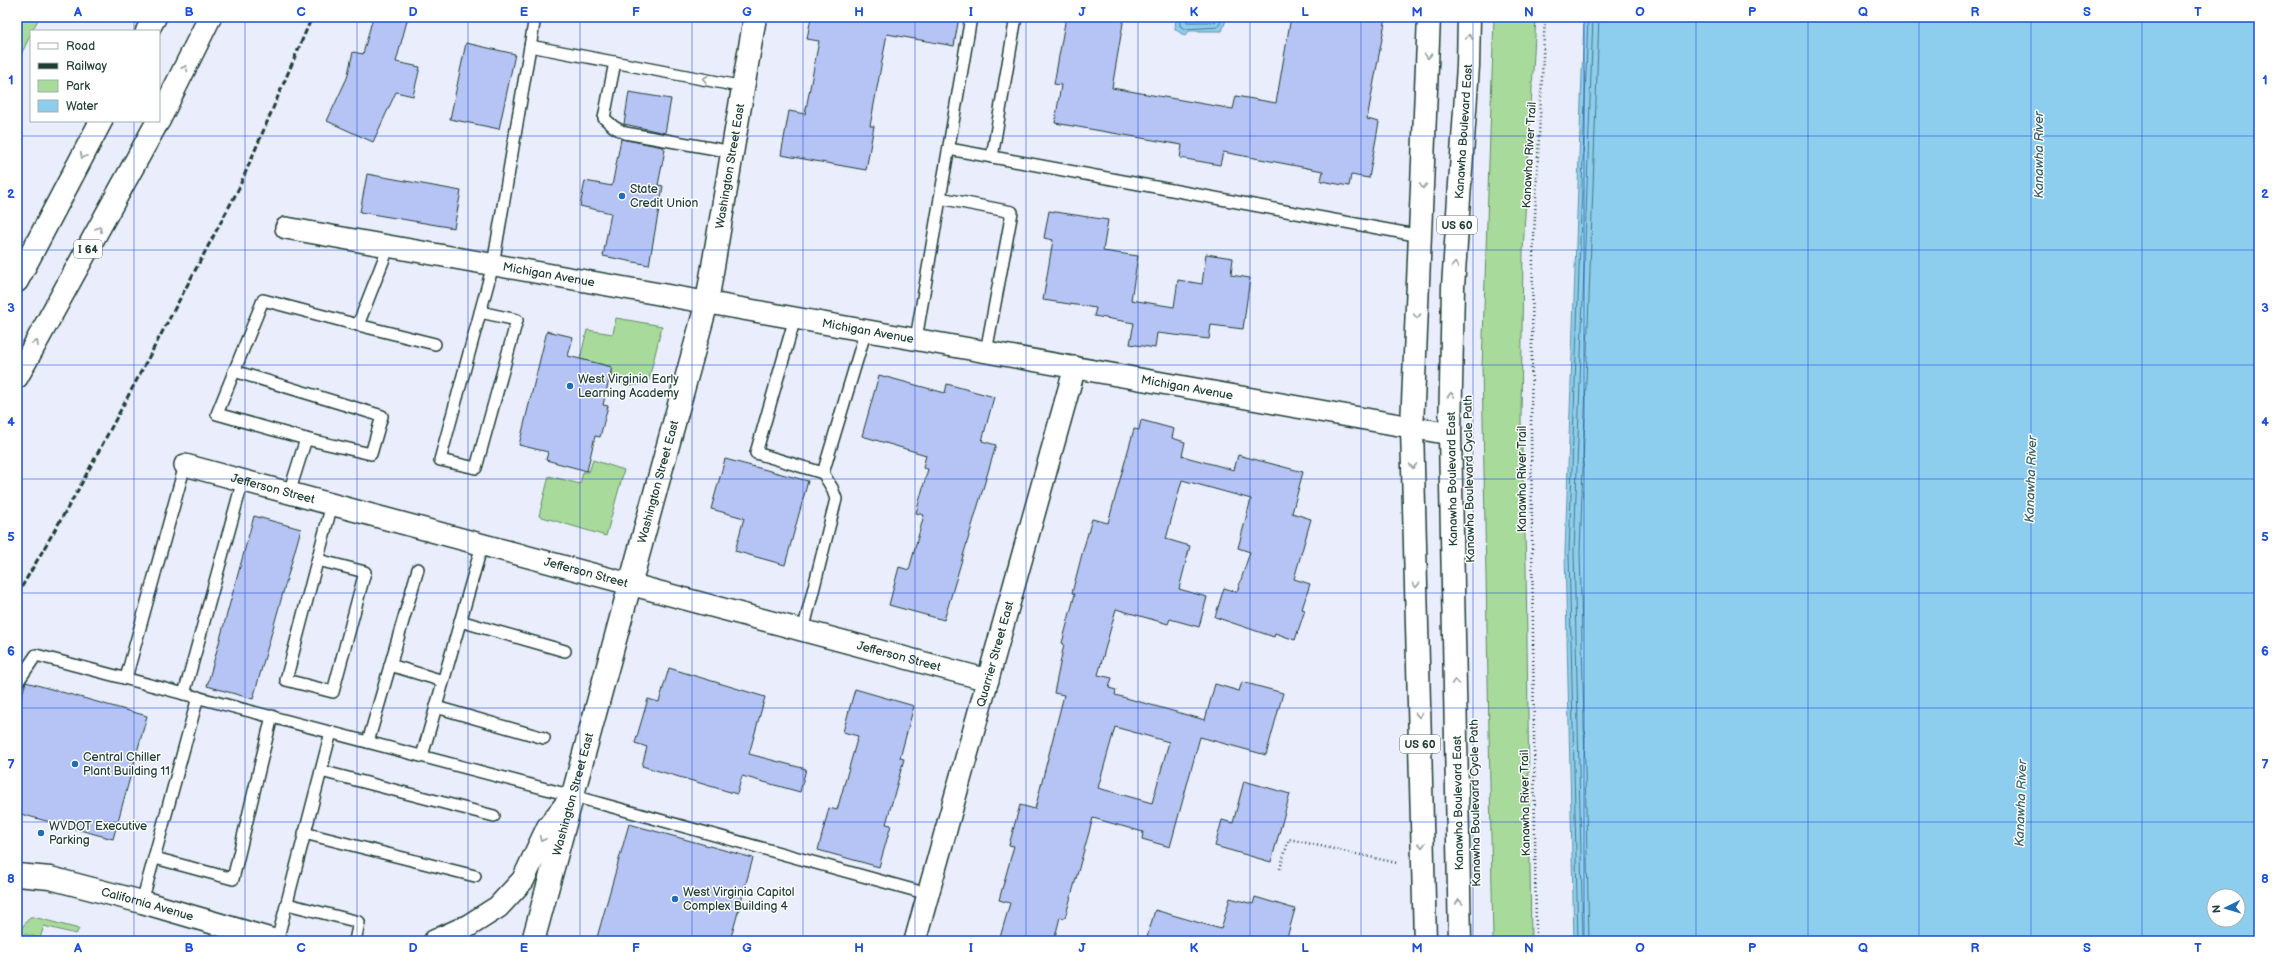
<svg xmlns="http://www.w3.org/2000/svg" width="2276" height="958" font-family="'Balsamiq Sans',sans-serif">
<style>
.green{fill:#a8da9b;stroke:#648c68}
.water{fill:#8dceef;stroke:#6194a4;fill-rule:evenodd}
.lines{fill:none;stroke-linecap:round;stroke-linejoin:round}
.shore{stroke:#4b777f;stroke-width:1}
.building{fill:#b5c4f4;stroke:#1f3d34;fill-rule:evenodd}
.lane-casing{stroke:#1f3d34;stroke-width:14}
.street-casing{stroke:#1f3d34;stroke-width:24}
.secondary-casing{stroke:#1f3d34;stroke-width:25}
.primary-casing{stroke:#1f3d34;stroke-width:25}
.highway-casing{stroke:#1f3d34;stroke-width:25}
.path{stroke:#1f3d34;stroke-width:2.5;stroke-dasharray:1 3;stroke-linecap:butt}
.lane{stroke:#fff;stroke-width:11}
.street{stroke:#fff;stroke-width:21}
.secondary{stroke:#fff;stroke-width:22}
.primary{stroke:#fff;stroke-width:22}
.highway{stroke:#fff;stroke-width:22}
.rail{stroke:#1f3d34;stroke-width:3;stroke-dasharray:6 3;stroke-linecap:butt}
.oneway{stroke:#8f9e9a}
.grid{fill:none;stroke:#1d4ed8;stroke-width:1;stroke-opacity:0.55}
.poi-dot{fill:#1f6fb2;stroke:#fff;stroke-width:1.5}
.labels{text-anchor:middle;stroke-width:3;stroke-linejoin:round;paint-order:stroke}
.shield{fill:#fff;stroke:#627771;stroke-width:1}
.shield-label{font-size:11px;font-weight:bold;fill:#1f3d34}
.street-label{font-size:12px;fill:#1f3d34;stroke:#fff}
.poi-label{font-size:12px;fill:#1f3d34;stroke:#fff;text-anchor:start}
.water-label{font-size:13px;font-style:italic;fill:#3a6163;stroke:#fff}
.neatline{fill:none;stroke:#1d4ed8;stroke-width:1.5}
.grid-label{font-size:13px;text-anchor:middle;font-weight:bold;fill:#1d4ed8}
</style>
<rect width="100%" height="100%" fill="#e9edfc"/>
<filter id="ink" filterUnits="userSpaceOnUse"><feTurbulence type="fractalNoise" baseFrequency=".025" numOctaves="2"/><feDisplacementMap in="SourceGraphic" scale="8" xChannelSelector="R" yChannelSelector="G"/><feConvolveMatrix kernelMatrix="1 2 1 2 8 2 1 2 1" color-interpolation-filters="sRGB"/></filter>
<g filter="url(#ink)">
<!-- green -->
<g class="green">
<path d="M 17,17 L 39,17 L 17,63 Z"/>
<path d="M 1494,17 L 1536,17 L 1523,251 L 1521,421 L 1526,566 L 1531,941 L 1493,941 L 1482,367 Z"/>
<path d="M 616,318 L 662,326 L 648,383 C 634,386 624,387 611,380 L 612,367 L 580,359 L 587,330 L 613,334 Z"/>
<path d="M 593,460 L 624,470 L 606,536 L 539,516 L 549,476 L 580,484 L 583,472 L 589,472 Z"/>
<path d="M 30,917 L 34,917 L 79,929 L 76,934 L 44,926 L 40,938 L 24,934 L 22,941 L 17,941 L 17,934 Z"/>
</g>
<!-- water -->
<g class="water">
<path d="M 1176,17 L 1227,17 L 1222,31 L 1189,31 L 1185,36 L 1175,29 Z"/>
<path d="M 1584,17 L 2259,17 L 2259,941 L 1574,941 L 1565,552 ZM 2214,896 L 2238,896 L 2238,920 L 2214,920 Z"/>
</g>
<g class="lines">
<!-- shore -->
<g class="shore">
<path d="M 1180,17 L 1180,26 L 1185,29 L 1218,27 L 1223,17"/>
<path d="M 1186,17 L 1187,22 L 1215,22 L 1218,17"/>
<path d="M 1578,941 L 1569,552 L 1588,17"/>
<path d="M 1583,941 L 1574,552 L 1593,17"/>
<path d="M 1589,941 L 1580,552 L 1599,17"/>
</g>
</g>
<!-- building -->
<g class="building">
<path d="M 373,17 L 408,17 L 396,62 L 420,67 L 413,96 L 396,92 L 373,142 L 327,121 L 347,78 L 353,52 L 363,54 Z"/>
<path d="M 811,17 L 959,17 L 954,46 L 887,34 L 870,126 L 874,126 L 866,170 L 781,155 L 789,111 L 805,114 L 819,41 L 807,39 Z"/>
<path d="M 1066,17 L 1124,17 L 1112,88 L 1233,109 L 1236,96 L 1276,103 L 1291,17 L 1386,17 L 1367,119 L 1379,122 L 1369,178 L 1351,175 L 1349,186 L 1321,181 L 1323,171 L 1223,152 L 1220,165 L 1180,158 L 1182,145 L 1055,123 L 1061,85 L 1054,84 Z"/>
<path d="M 466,43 L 515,54 L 499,129 L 450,119 Z"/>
<path d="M 629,92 L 671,99 L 665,133 L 624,124 Z"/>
<path d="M 621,139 L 663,147 L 665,150 L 658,185 L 663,186 L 649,265 L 603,256 L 611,213 L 580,206 L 585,181 L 612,186 Z"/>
<path d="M 367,174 L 461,191 L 454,228 L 360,212 Z"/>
<path d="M 1049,211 L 1108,220 L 1103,251 L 1138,256 L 1131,300 L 1174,307 L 1178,280 L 1202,284 L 1206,254 L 1233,258 L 1231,275 L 1250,278 L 1243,329 L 1211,325 L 1209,339 L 1157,333 L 1155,348 L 1130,344 L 1134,323 L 1094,316 L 1096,308 L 1043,300 L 1053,240 L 1044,238 Z"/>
<path d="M 547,331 L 573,337 L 568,356 L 612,367 L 603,405 L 608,406 L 600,437 L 595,436 L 587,471 L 546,460 L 548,452 L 519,445 Z"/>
<path d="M 879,375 L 945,393 L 947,384 L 994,397 L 982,441 L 996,445 L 944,620 L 889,605 L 899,567 L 909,570 L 924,515 L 916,513 L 928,469 L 923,468 L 926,455 L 862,436 Z"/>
<path d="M 1141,420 L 1174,429 L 1172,438 L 1185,442 L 1182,456 L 1234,470 L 1238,455 L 1303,472 L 1292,513 L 1311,519 L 1294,579 L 1310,584 L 1302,609 L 1305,610 L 1295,640 L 1275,633 L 1274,637 L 1215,617 L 1224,588 L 1237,592 L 1250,552 L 1238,548 L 1251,499 L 1182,480 L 1166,539 L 1190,546 L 1179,589 L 1207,597 L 1199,627 L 1170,619 L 1168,624 L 1116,609 L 1098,675 L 1112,678 L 1109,688 L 1116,690 L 1115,695 L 1205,720 L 1215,684 L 1239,691 L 1242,682 L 1283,693 L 1266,755 L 1200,737 L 1170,847 L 1142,839 L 1143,832 L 1093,818 L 1065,918 L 1060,917 L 1054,941 L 999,941 L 1010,903 L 999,900 L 1014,846 L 1009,845 L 1020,805 L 1035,809 L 1064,695 L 1054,693 L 1064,644 L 1062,643 L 1075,594 L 1072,593 L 1082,554 L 1092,519 L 1108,523 L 1134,429 L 1139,430 ZM 1115,727 L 1169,742 L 1152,803 L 1098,788 Z"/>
<path d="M 725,459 L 808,481 L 785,565 L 735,551 L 744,518 L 711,509 Z"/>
<path d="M 254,516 L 301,529 L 253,699 L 207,686 Z"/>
<path d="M 669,668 L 765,697 L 749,754 L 806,769 L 800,792 L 742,776 L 737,794 L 642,766 L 647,747 L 635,743 L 648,699 L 659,702 Z"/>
<path d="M 26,682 L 147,716 L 113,839 L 17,813 L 17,710 Z"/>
<path d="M 855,689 L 914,706 L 900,758 L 904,759 L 886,824 L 891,825 L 879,867 L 818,850 L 829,808 L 837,810 L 858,736 L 843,732 Z"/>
<path d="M 1244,781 L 1290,794 L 1271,862 L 1215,846 L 1222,820 L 1233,823 Z"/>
<path d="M 629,824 L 753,858 L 730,941 L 596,941 Z"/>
<path d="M 1255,897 L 1295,909 L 1286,941 L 1146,941 L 1155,910 L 1221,929 L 1230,898 L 1253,904 Z"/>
</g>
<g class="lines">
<defs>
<g id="lane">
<path d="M 530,46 L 744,87"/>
<path d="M 615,62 L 604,118 L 614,127 L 625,133 L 733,152"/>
<path d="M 949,149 L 1421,236"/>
<path d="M 992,157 L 1016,17"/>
<path d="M 940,198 L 1012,212 L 986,352"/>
<path d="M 480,312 L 517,320 L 476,468 L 440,460 L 493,265 L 535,17"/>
<path d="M 795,318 L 756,453 L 823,473"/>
<path d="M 358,325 L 435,344"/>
<path d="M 916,339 L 971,17"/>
<path d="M 234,371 L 382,416 L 371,454 L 306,439"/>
<path d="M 289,493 L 306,439 L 217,414 L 263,300 L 358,325 L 389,246"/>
<path d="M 318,560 L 365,572 L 333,692 L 286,680 L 332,504"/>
<path d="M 460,621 L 565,651"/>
<path d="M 803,631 L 836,499 L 832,488 L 823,473 L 866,330"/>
<path d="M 390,665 L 443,681"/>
<path d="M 126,678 L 185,465"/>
<path d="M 17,683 L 36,655 L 573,796 L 928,894"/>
<path d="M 184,694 L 243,480"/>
<path d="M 436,707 L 544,738"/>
<path d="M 368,742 L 418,569"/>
<path d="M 422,756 L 482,545"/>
<path d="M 321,771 L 494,816"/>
<path d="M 304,833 L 475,876"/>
<path d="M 155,858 L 233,879 L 272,716"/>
<path d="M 142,902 L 198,697"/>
<path d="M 287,904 L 359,922 L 355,941"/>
<path d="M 277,941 L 331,732"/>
</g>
<g id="street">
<path id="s1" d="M 286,228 L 1450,434"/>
<path id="s2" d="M 185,465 L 988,680"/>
<path id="s3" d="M 915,941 L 1075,367"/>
</g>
<g id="secondary">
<path id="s4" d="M 17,875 L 50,878 L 142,902 L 276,941"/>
<path d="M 435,941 L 468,926 L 498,907 L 523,880 L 548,827 L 567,803"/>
<path id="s5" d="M 533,941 L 707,302 L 755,17"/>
</g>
<g id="primary">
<path d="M 1425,941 L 1412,427 L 1429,17"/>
<path id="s6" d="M 1460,941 L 1450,434 L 1453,287 L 1468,66 L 1469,17"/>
</g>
<g id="highway">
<path d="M 147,31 L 155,17"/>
<path d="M 159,120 L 210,17"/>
<path d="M 17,281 L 101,121"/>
<path d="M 17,377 L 158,121"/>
</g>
</defs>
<!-- lane casing -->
<use href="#lane" class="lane-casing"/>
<!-- street casing -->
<use href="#street" class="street-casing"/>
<!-- secondary casing -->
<use href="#secondary" class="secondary-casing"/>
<!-- primary casing -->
<use href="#primary" class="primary-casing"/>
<!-- highway casing -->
<use href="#highway" class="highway-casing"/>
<!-- path -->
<g class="path">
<path d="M 1280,869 L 1289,839 L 1397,863"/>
<path d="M 1536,941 L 1531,429 L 1533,256 L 1545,17"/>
</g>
<!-- lane -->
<use href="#lane" class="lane"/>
<!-- street -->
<use href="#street" class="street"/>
<!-- secondary -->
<use href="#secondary" class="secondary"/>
<!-- primary -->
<use href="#primary" class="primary"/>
<!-- highway -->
<use href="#highway" class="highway"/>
<!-- rail -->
<path class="rail" d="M 17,595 L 78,490 L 238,190 L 312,17"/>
</g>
<!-- one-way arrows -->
<defs><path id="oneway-chevron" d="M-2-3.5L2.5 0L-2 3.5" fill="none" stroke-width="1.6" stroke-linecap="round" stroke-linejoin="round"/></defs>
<g class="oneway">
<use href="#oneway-chevron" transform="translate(1469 37) rotate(-89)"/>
<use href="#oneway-chevron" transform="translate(1428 56) rotate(92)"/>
<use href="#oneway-chevron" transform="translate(185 68) rotate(-64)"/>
<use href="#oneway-chevron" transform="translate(705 79) rotate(-169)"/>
<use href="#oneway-chevron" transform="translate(83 156) rotate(117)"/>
<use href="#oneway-chevron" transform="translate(1423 186) rotate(92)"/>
<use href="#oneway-chevron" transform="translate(99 229) rotate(-61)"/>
<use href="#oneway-chevron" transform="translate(1455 265) rotate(-86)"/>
<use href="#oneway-chevron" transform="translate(1417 316) rotate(92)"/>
<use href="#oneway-chevron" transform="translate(36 343) rotate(-61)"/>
<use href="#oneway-chevron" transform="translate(1451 395) rotate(-89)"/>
<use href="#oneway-chevron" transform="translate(1413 466) rotate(89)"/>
<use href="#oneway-chevron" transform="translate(1416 585) rotate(89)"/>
<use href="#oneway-chevron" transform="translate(1455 682) rotate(-91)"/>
<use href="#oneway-chevron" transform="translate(1419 715) rotate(88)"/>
<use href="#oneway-chevron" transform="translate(542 839) rotate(115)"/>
<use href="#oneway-chevron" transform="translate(1422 845) rotate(88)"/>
<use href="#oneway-chevron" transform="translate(1459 902) rotate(-91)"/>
</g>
</g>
<!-- grid -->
<path class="grid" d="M 134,17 L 134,31M 245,17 L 245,941M 357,17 L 357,941M 468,17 L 468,941M 580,17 L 580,941M 692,17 L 692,941M 803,17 L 803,941M 915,17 L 915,941M 1026,17 L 1026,941M 1138,17 L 1138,941M 1250,17 L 1250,941M 1361,17 L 1361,941M 1473,17 L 1473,941M 1584,17 L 1584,941M 1696,17 L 1696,941M 1808,17 L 1808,941M 1919,17 L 1919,941M 2031,17 L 2031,941M 2142,17 L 2142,941M 134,121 L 134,941M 17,136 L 2259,136M 17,250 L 2259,250M 17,365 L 2259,365M 17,479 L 2259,479M 17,593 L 2259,593M 17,708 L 2259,708M 17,822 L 2259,822"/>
<!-- markers -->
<g class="poi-dot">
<circle cx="622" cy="196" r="4"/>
<circle cx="570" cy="386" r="4"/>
<circle cx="75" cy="764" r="4"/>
<circle cx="41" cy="833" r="4"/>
<circle cx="675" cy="899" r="4"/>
</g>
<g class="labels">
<!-- shield labels -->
<g class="shield">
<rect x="1437" y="216" width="40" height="18" rx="3"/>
<rect x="74" y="240" width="28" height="18" rx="3"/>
<rect x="1400" y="735" width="40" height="18" rx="3"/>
</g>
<g class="shield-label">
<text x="1457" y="229">US 60</text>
<text x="88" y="253">I 64</text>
<text x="1420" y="748">US 60</text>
</g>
<!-- street labels -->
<g class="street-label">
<text dy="4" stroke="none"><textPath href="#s6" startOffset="810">Kanawha Boulevard East</textPath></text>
<text transform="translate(1529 155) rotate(-87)" y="4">Kanawha River Trail</text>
<text dy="4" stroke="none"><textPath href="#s5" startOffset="800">Washington Street East</textPath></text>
<text dy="4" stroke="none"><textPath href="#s1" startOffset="267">Michigan Avenue</textPath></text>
<text dy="4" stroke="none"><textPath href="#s1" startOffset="591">Michigan Avenue</textPath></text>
<text dy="4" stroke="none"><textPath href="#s1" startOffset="915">Michigan Avenue</textPath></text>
<text transform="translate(1452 479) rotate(-91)" y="4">Kanawha Boulevard East</text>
<text transform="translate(1469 479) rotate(-91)" y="4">Kanawha Boulevard Cycle Path</text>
<text transform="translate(1522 479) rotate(-90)" y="4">Kanawha River Trail</text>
<text dy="4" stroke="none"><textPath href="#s5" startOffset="476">Washington Street East</textPath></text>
<text dy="4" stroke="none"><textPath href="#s2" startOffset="91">Jefferson Street</textPath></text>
<text dy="4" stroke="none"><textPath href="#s2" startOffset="415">Jefferson Street</textPath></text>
<text dy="4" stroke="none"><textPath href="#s3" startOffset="298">Quarrier Street East</textPath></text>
<text dy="4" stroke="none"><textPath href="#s2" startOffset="739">Jefferson Street</textPath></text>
<text dy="4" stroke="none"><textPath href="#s5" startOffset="152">Washington Street East</textPath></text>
<text transform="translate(1458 803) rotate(-91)" y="4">Kanawha Boulevard East</text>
<text transform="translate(1475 803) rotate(-91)" y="4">Kanawha Boulevard Cycle Path</text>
<text transform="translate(1525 803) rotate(-91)" y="4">Kanawha River Trail</text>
<text dy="4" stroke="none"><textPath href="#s4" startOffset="134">California Avenue</textPath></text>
</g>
<!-- poi labels -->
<g class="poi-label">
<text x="630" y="193">State<tspan x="630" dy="14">Credit Union</tspan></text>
<text x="578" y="383">West Virginia Early<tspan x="578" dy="14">Learning Academy</tspan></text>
<text x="83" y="761">Central Chiller<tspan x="83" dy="14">Plant Building 11</tspan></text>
<text x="49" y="830">WVDOT Executive<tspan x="49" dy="14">Parking</tspan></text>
<text x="683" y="896">West Virginia Capitol<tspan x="683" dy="14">Complex Building 4</tspan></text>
</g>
<!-- water labels -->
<g class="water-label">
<text transform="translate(2038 155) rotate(-90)" y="5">Kanawha River</text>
<text transform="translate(2030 479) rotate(-88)" y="5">Kanawha River</text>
<text transform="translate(2020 803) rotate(-88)" y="5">Kanawha River</text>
</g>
</g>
<!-- margin -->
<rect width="2276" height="958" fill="none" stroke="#fff" stroke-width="44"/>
<!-- legend -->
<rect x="30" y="30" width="130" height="92" fill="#ffffff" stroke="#a5b1ae"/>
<rect x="38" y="43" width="20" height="6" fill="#ffffff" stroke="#a5b1ae"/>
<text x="66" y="50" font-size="12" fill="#1f3d34">Road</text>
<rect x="38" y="63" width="20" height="6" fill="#1f3d34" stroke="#a5b1ae"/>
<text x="66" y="70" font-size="12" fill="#1f3d34">Railway</text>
<rect x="38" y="80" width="20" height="12" fill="#a8da9b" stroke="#a5b1ae"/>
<text x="66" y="90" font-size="12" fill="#1f3d34">Park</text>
<rect x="38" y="100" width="20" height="12" fill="#8dceef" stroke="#a5b1ae"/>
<text x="66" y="110" font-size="12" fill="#1f3d34">Water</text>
<!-- north arrow -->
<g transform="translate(2226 908) rotate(265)"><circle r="19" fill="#ffffff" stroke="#a5b1ae"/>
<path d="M0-3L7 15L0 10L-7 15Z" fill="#1f6fb2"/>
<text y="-6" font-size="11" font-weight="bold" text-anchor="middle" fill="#1f3d34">N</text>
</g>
<rect x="22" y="22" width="2232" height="914" class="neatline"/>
<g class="grid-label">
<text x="78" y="16">A</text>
<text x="189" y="16">B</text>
<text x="301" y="16">C</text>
<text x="413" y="16">D</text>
<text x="524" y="16">E</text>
<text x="636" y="16">F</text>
<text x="747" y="16">G</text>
<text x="859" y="16">H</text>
<text x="971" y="16">I</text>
<text x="1082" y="16">J</text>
<text x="1194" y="16">K</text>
<text x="1305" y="16">L</text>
<text x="1417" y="16">M</text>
<text x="1529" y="16">N</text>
<text x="1640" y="16">O</text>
<text x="1752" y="16">P</text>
<text x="1863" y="16">Q</text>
<text x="1975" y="16">R</text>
<text x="2087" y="16">S</text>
<text x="2198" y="16">T</text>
<text x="11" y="84">1</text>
<text x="2265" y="84">1</text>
<text x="11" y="198">2</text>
<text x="2265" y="198">2</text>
<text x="11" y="312">3</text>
<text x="2265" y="312">3</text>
<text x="11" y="426">4</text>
<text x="2265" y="426">4</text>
<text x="11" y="541">5</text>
<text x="2265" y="541">5</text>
<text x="11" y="655">6</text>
<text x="2265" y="655">6</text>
<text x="11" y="769">7</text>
<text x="2265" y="769">7</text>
<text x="11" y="883">8</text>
<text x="2265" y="883">8</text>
<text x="78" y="952">A</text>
<text x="189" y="952">B</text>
<text x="301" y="952">C</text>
<text x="413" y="952">D</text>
<text x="524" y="952">E</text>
<text x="636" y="952">F</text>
<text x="747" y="952">G</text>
<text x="859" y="952">H</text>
<text x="971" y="952">I</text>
<text x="1082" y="952">J</text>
<text x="1194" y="952">K</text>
<text x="1305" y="952">L</text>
<text x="1417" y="952">M</text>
<text x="1529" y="952">N</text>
<text x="1640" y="952">O</text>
<text x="1752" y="952">P</text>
<text x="1863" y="952">Q</text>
<text x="1975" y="952">R</text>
<text x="2087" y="952">S</text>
<text x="2198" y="952">T</text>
</g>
</svg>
